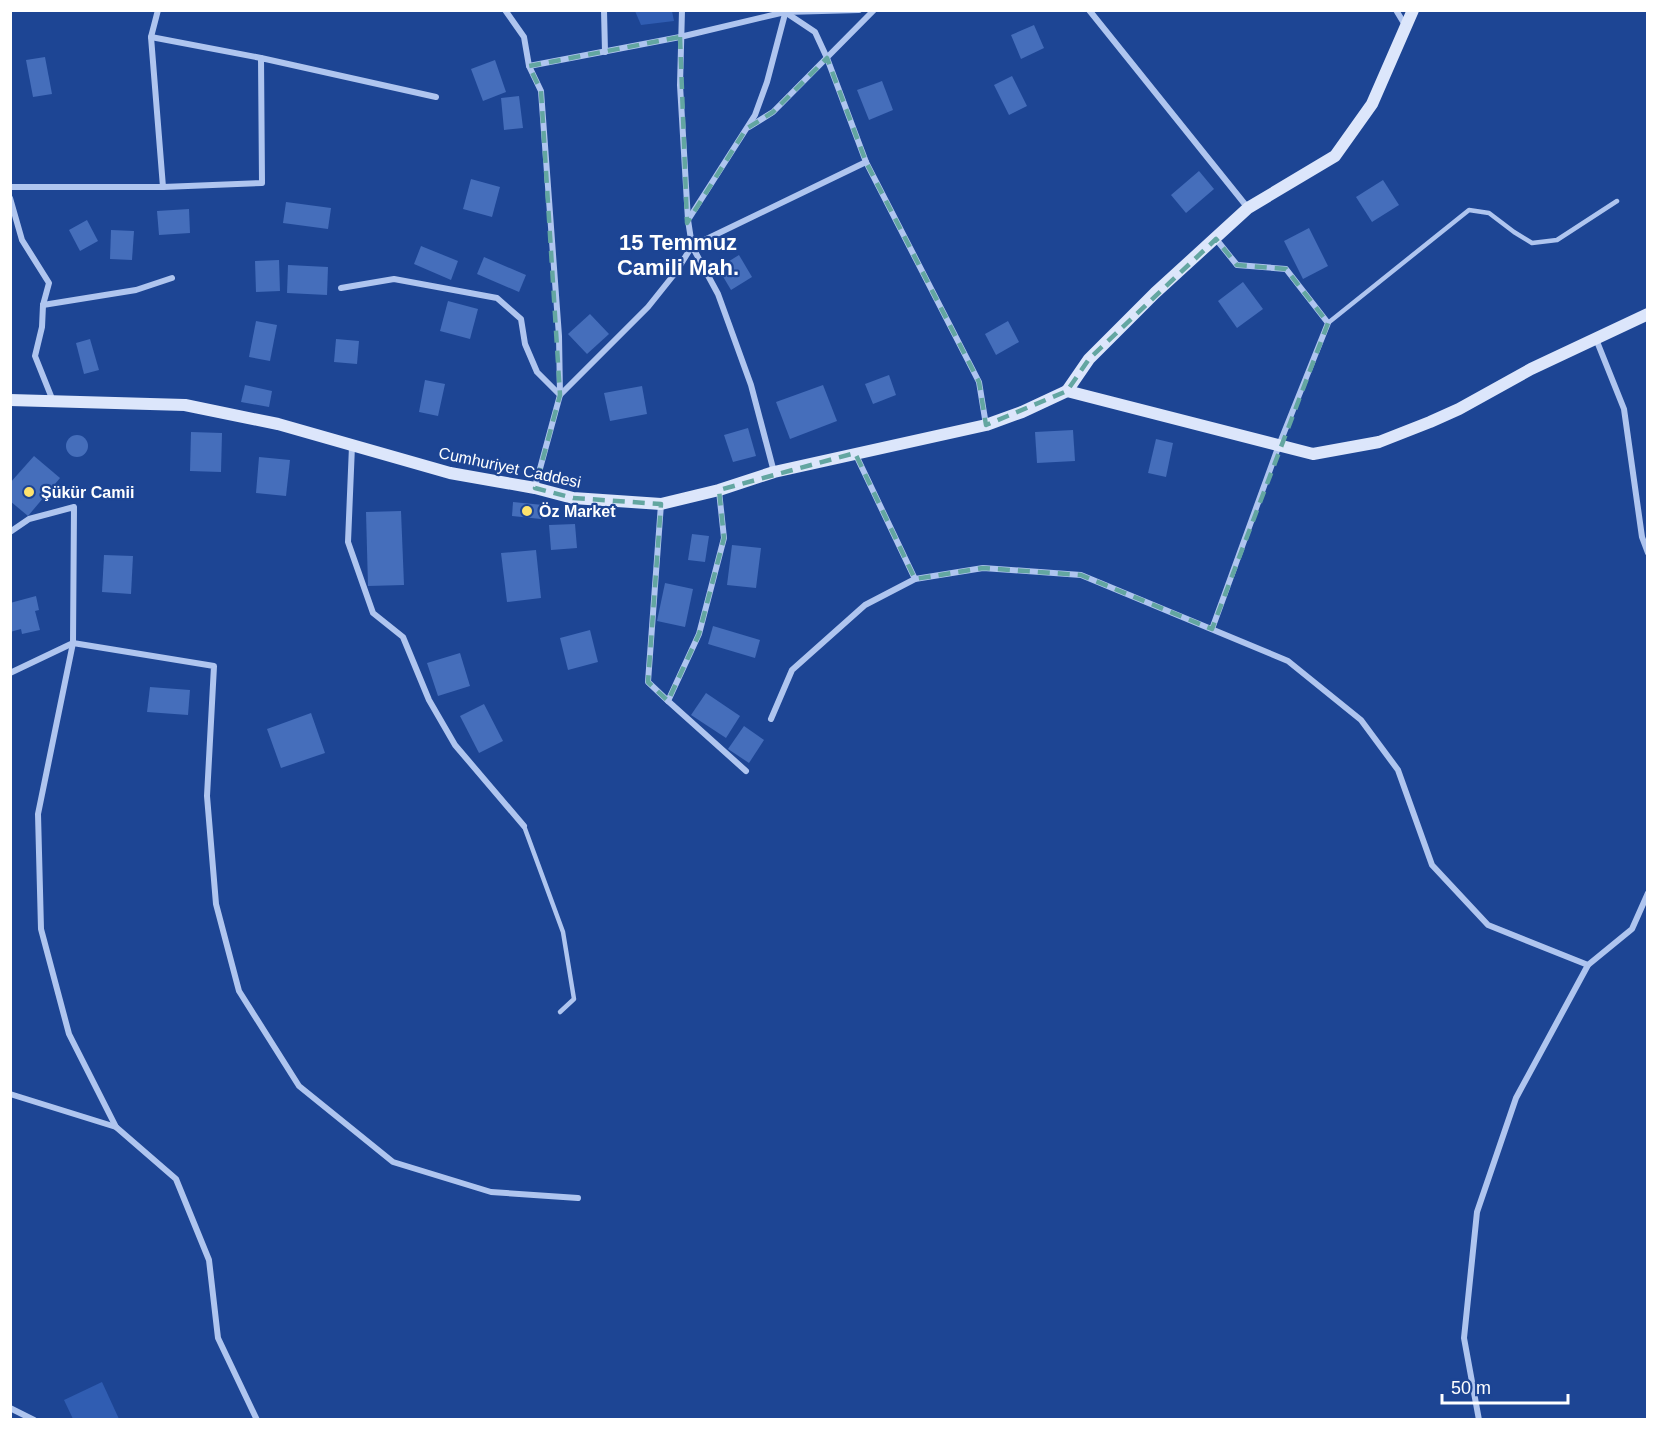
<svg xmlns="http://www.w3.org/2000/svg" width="1658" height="1430" font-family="Helvetica,sans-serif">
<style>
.green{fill:#305db2}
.building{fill:#456ebb}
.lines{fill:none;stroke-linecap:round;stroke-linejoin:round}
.lane{stroke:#afc5ef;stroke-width:4.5}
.street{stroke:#afc5ef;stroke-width:6}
.secondary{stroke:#dce6fb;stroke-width:12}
.marked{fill:none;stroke:#63a6a1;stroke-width:4.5;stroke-dasharray:12 8;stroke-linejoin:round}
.poi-dot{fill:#fee36d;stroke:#1d4594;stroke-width:2}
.labels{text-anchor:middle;stroke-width:4.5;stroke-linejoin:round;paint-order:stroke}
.street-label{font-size:16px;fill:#fff;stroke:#1d4594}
.poi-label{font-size:16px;font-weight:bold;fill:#fff;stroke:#1d4594;text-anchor:start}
.district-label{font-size:22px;font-weight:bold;fill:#fff;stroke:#1d4594}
</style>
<rect width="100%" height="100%" fill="#1d4594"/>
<!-- green -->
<g class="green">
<path d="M 635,11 L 672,11 L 674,21 L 641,25 Z"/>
<path d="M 102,1382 L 119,1419 L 73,1419 L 64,1400 Z"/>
</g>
<!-- building -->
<g class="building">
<path d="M 1034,25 L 1044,48 L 1021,59 L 1011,35 Z"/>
<path d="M 45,57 L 52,94 L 33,97 L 26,60 Z"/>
<path d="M 495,60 L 506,92 L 483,101 L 471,69 Z"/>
<path d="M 1012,76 L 1027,106 L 1009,115 L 994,85 Z"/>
<path d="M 882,81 L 893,110 L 869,120 L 857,90 Z"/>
<path d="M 519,96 L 523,128 L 504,130 L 501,98 Z"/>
<path d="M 1199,171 L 1214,189 L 1186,213 L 1171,195 Z"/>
<path d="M 471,179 L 500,187 L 492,217 L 463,209 Z"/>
<path d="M 1383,180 L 1399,205 L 1372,222 L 1356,197 Z"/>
<path d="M 286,202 L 331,208 L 328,229 L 283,223 Z"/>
<path d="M 189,209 L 190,233 L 159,235 L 157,211 Z"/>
<path d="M 87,220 L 98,241 L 80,251 L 69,230 Z"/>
<path d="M 1309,228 L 1328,266 L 1303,279 L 1284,241 Z"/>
<path d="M 111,230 L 134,231 L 132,260 L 110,259 Z"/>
<path d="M 421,246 L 458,261 L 451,280 L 414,264 Z"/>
<path d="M 739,255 L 752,277 L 731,290 L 718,268 Z"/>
<path d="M 484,257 L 526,275 L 519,292 L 477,274 Z"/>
<path d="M 279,260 L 280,291 L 256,292 L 255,261 Z"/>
<path d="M 288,265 L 328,267 L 327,295 L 287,293 Z"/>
<path d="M 1243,282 L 1263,309 L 1237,328 L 1218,301 Z"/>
<path d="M 448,301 L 478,309 L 470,339 L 440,331 Z"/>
<path d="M 590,314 L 609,334 L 587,354 L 568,334 Z"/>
<path d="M 256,321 L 277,325 L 270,361 L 249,357 Z"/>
<path d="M 1008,321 L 1019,342 L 996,355 L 985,334 Z"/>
<path d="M 90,339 L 99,370 L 84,374 L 76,343 Z"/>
<path d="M 336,339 L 359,341 L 357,364 L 334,362 Z"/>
<path d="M 889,375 L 896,395 L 873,404 L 865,384 Z"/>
<path d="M 425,380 L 445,384 L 438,416 L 419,412 Z"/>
<path d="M 245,385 L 272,391 L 269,407 L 241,402 Z"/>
<path d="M 823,385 L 837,421 L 790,439 L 776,402 Z"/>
<path d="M 642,386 L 647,414 L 610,421 L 604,393 Z"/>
<path d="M 748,428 L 756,456 L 733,462 L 724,435 Z"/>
<path d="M 1073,430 L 1075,461 L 1037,463 L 1035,432 Z"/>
<path d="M 191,432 L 222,433 L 221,472 L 190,471 Z"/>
<circle cx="77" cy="446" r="11"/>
<path d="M 1156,439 L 1173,443 L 1166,477 L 1148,473 Z"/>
<path d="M 34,456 L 60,478 L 28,516 L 10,501 L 10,483 Z"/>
<path d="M 259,457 L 290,460 L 286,496 L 256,493 Z"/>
<path d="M 513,502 L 543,505 L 541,519 L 512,516 Z"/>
<path d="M 401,511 L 404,585 L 368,586 L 366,512 Z"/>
<path d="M 575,524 L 577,548 L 551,550 L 549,525 Z"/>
<path d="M 692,534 L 709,536 L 705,562 L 688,560 Z"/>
<path d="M 732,545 L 761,548 L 756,588 L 727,585 Z"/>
<path d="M 536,550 L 541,598 L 507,602 L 501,553 Z"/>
<path d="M 104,555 L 133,556 L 131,594 L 102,592 Z"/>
<path d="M 665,583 L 693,589 L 685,627 L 657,621 Z"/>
<path d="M 36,596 L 39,610 L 35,611 L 40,630 L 22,634 L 21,629 L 10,632 L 10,603 Z"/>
<path d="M 713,626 L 760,640 L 755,658 L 708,644 Z"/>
<path d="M 590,630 L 598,662 L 568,670 L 560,638 Z"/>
<path d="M 460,653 L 470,686 L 438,696 L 427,663 Z"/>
<path d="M 150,687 L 190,690 L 188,715 L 147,712 Z"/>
<path d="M 706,693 L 740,716 L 726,738 L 691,715 Z"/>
<path d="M 484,704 L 503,741 L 479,753 L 460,716 Z"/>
<path d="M 311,713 L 325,753 L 281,768 L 267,729 Z"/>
<path d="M 744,726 L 764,740 L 749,763 L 728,749 Z"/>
</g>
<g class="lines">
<!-- lane -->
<g class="lane">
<path d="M 1328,323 L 1469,210 L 1489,213 L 1514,232 L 1532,243 L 1557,240 L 1617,201"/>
<path d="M 524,826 L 563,932 L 574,999 L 560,1012"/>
</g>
<!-- street -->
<g class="street">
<path d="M 158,10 L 151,37 L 163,187"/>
<path d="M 604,10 L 605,52"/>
<path d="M 682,10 L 680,85 L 688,220"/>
<path d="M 1089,10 L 1248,208"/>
<path d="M 1396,10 L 1405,25"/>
<path d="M 785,12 L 815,32 L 827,58 L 866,162 L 979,382 L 986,425"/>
<path d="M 151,37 L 261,58"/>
<path d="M 529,66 L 680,37 L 785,12 L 859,10"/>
<path d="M 749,127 L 773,112 L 874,10"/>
<path d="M 10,187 L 163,187 L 262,183 L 261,58 L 436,97"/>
<path d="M 10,198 L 22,240 L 49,283 L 43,305 L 42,327 L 35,356 L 53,401"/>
<path d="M 341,288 L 394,279 L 497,298 L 521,319 L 525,344 L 537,372 L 560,395 L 559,336 L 541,91 L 529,66 L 524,37 L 505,10"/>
<path d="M 43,305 L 136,290 L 172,278"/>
<path d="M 1596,339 L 1624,409 L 1642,537 L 1648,553"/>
<path d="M 352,446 L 348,542 L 373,613 L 403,637 L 429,700 L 455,745 L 524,826"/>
<path d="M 855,453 L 915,579"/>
<path d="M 774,472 L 751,385 L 718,294 L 692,246 L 866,162"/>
<path d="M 535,487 L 560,395 L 648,307 L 676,272 L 692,246 L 688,220 L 755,115 L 767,82 L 786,10"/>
<path d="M 719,491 L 724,538 L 699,634 L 668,701 L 746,771"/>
<path d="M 661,504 L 648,682 L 668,701"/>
<path d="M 10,532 L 29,519 L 74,507 L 73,643 L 10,673"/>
<path d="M 1212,629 L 1279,445 L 1328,323 L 1286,269 L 1237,265 L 1216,239"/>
<path d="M 771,719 L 792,670 L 865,605 L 915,579 L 983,568 L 1081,575 L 1288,661 L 1361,720 L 1398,770 L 1432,865 L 1488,925 L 1588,965"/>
<path d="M 10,1094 L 116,1127 L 176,1179 L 209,1260 L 218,1338 L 257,1420"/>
<path d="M 116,1127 L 69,1034 L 41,929 L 38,814 L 73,643 L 214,666 L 207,796 L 216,904 L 239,991 L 299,1086 L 393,1162 L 491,1192 L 578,1198"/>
<path d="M 10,1408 L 34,1420"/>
<path d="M 1479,1420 L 1464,1338 L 1477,1212 L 1516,1098 L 1588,965 L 1632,929 L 1648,893"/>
</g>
<!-- secondary -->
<g class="secondary">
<path d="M 1067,391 L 1313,454 L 1379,442 L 1430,422 L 1459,409 L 1531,369 L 1648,314"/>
<path d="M 1067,391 L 1089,359 L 1155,293 L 1248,208 L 1335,156 L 1372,104 L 1413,10"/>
<path d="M 10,400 L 185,405 L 278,424 L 450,473 L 535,488 L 573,498 L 661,504 L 719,490 L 774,472 L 986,425 L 1022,412 L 1067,391"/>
</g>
</g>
<!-- marked area -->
<path class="marked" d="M 680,37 L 687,223 L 746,129 L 773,112 L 827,58 L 866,162 L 979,382 L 986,425 L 1067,391 L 1089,359 L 1216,239 L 1237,265 L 1286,269 L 1328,323 L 1212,629 L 1081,575 L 983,568 L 915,579 L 855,453 L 719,490 L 724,538 L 699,634 L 668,701 L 648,682 L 661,504 L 573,498 L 535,488 L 560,395 L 541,91 L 529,66 Z"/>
<!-- markers -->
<g class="poi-dot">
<circle cx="29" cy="492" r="6"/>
<circle cx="527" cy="511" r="6"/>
</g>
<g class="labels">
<!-- street labels -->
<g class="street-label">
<text transform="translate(510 467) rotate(12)" y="6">Cumhuriyet Caddesi</text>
</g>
<!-- poi labels -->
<g class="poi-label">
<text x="41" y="498">Şükür Camii</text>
<text x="539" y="517">Öz Market</text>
</g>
<!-- district labels -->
<g class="district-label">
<text x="678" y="250">15 Temmuz<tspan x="678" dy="25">Camili Mah.</tspan></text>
</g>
</g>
<!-- border -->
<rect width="1658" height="1430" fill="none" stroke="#ffffff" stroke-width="24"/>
<!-- scale -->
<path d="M1442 1394v9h126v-9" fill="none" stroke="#ffffff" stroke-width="3"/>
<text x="1451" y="1394" font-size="18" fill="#ffffff" stroke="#1d4594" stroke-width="4.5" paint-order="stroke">50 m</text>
</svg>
